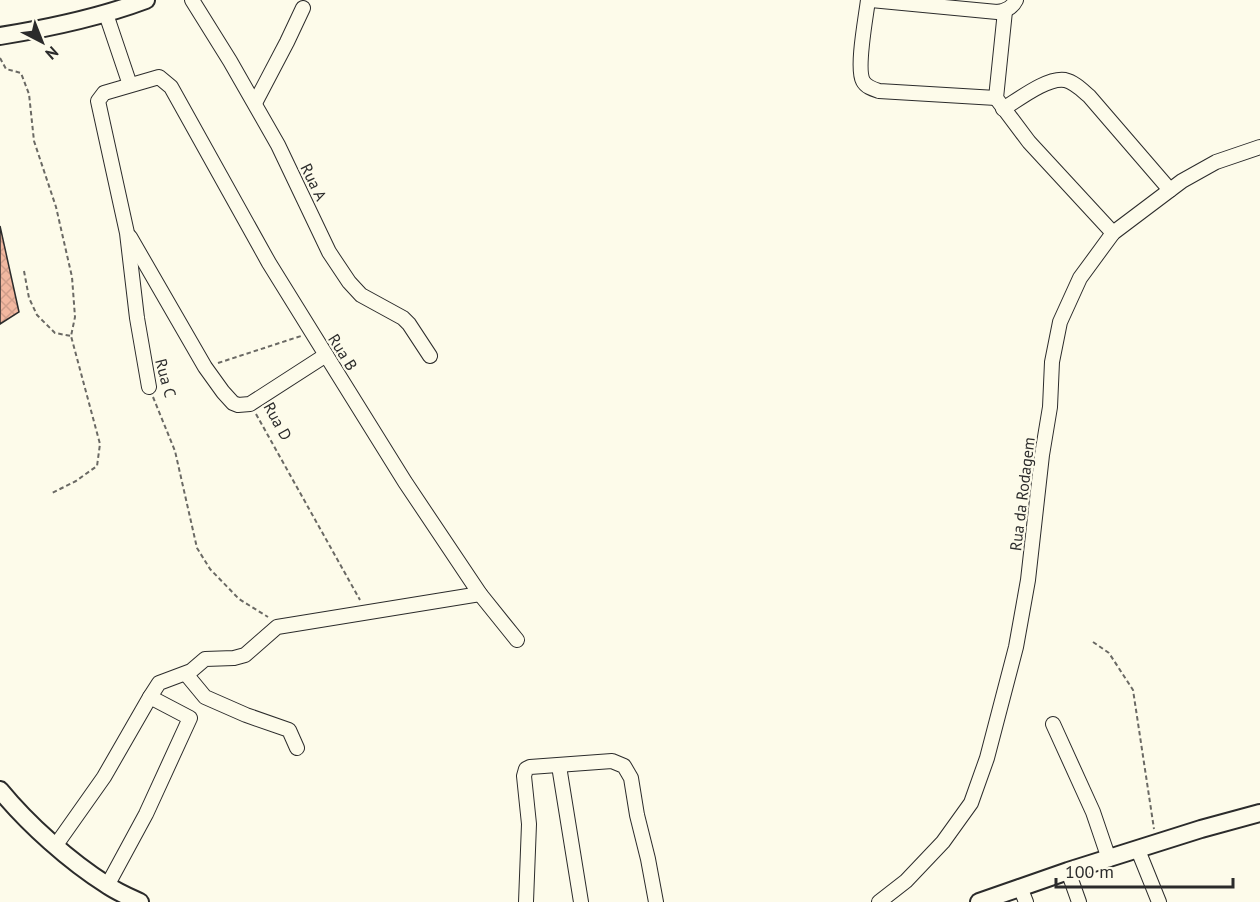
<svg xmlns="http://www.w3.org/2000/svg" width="1260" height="902" font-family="'PT Sans',sans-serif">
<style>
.building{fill:url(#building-cross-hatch);stroke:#2b2b2b;stroke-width:1.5}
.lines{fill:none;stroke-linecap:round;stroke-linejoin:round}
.minor-casing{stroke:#2b2b2b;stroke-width:16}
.major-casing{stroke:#2b2b2b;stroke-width:20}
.path{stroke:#6a6964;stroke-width:2;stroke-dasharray:4.5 3;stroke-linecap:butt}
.minor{stroke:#fdfbea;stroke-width:14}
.major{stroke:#fdfbea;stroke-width:16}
.labels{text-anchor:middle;stroke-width:4.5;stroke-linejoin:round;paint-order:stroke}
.street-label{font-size:16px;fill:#2b2b2b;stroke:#fdfbea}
</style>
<defs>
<pattern id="building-cross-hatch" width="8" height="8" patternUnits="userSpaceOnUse" patternTransform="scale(1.5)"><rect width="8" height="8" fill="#f2b8a0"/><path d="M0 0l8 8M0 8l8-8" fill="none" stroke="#d09e8a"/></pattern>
</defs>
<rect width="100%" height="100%" fill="#fdfbea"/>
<!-- building -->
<path class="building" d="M 0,226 L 19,312 L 0,324 Z"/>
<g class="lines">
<defs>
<g id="minor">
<path d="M 192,0 L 230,61 L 278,145 L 329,252 L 349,282 L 361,295 L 403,318 L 409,324 L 430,356"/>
<path d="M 868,0 C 866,17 856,68 863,81 C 866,87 873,89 879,91 L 996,98"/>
<path d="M 871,0 L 997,12 C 1006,11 1012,8 1016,0"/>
<path d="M 1005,11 L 996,98 L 1029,142 L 1113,233"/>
<path d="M 106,14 L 130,85"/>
<path d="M 255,103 L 287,42 L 303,8"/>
<path d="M 1003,109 C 1018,100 1047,77 1065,80 C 1074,82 1082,90 1089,96 L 1170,190"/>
<path d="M 130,237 L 205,367 L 223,392 L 233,403 L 238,405 L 250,404 L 326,355"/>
<path d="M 149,387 L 137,318 L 127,233 L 98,101 L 104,93 L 159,77 L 171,87 L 269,263 L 326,355 L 405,482 L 480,594 L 517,640"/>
<path d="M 186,674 L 205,697 L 246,715 L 289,730 L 297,748"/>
<path d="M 150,697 L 159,683 L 191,671 L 205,659 L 234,658 L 245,655 L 277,627 L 480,594"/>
<path d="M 1053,724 L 1093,812 L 1109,859"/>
<path d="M 559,766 L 581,902"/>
<path d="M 56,845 L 104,777 L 150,697 L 190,718 L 146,814 L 107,886"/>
<path d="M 1138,850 L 1159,902"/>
<path d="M 1068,871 L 1079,902"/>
<path d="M 1020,887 L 1026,902"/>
<path d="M 526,902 L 529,824 L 524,776 L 526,769 L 530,767 L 612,761 L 624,766 L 631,778 L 637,815 L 648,859 L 656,902"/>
<path d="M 879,902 L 906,881 L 943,842 L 971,803 L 987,758 L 1016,647 L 1028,580 L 1042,455 L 1050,407 L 1052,362 L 1060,322 L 1080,278 L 1113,233 L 1182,181 L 1216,162 L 1260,147"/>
</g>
<g id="major">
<path d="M 0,36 C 50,28 98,18 146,0"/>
<path d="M 0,790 C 28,824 69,861 107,885 C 117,892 129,897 140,902"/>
<path d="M 979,902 L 1068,871 L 1201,829 L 1260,813"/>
</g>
</defs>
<!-- minor casing -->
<use href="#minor" class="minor-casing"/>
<!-- major casing -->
<use href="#major" class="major-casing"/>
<!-- path -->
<g class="path">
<path d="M 0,58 L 6,69 L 21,73 L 29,94 L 34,141 L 56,207 L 72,277 L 75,317 L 71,336 L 100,444 L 97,466 L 76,481 L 52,493"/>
<path d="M 24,271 L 29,298 L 37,315 L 55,333 L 71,336"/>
<path d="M 218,363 L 301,336"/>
<path d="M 153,397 L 175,451 L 197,548 L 210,569 L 239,599 L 268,617"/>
<path d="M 256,414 L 360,600"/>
<path d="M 1093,642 L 1109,653 L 1133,690 L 1154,829"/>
</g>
<!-- minor -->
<use href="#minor" class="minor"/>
<!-- major -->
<use href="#major" class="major"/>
</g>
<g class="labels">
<!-- street labels -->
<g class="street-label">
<text transform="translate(314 182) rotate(64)" y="6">Rua A</text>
<text transform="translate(343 352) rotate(58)" y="6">Rua B</text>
<text transform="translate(166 378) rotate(75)" y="6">Rua C</text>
<text transform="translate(278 421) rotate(61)" y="6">Rua D</text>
<text transform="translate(1022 494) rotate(-83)" y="6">Rua da Rodagem</text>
</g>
</g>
<!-- north arrow -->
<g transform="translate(42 42) rotate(138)" stroke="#fdfbea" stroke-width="4.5" paint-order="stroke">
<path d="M0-4.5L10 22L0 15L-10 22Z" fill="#2b2b2b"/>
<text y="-9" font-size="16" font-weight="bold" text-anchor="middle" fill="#2b2b2b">N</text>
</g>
<!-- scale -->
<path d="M1056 878v9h177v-9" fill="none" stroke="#2b2b2b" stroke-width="3"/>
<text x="1065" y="878" font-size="18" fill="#2b2b2b" stroke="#fdfbea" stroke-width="4.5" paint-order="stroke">100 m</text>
</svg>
